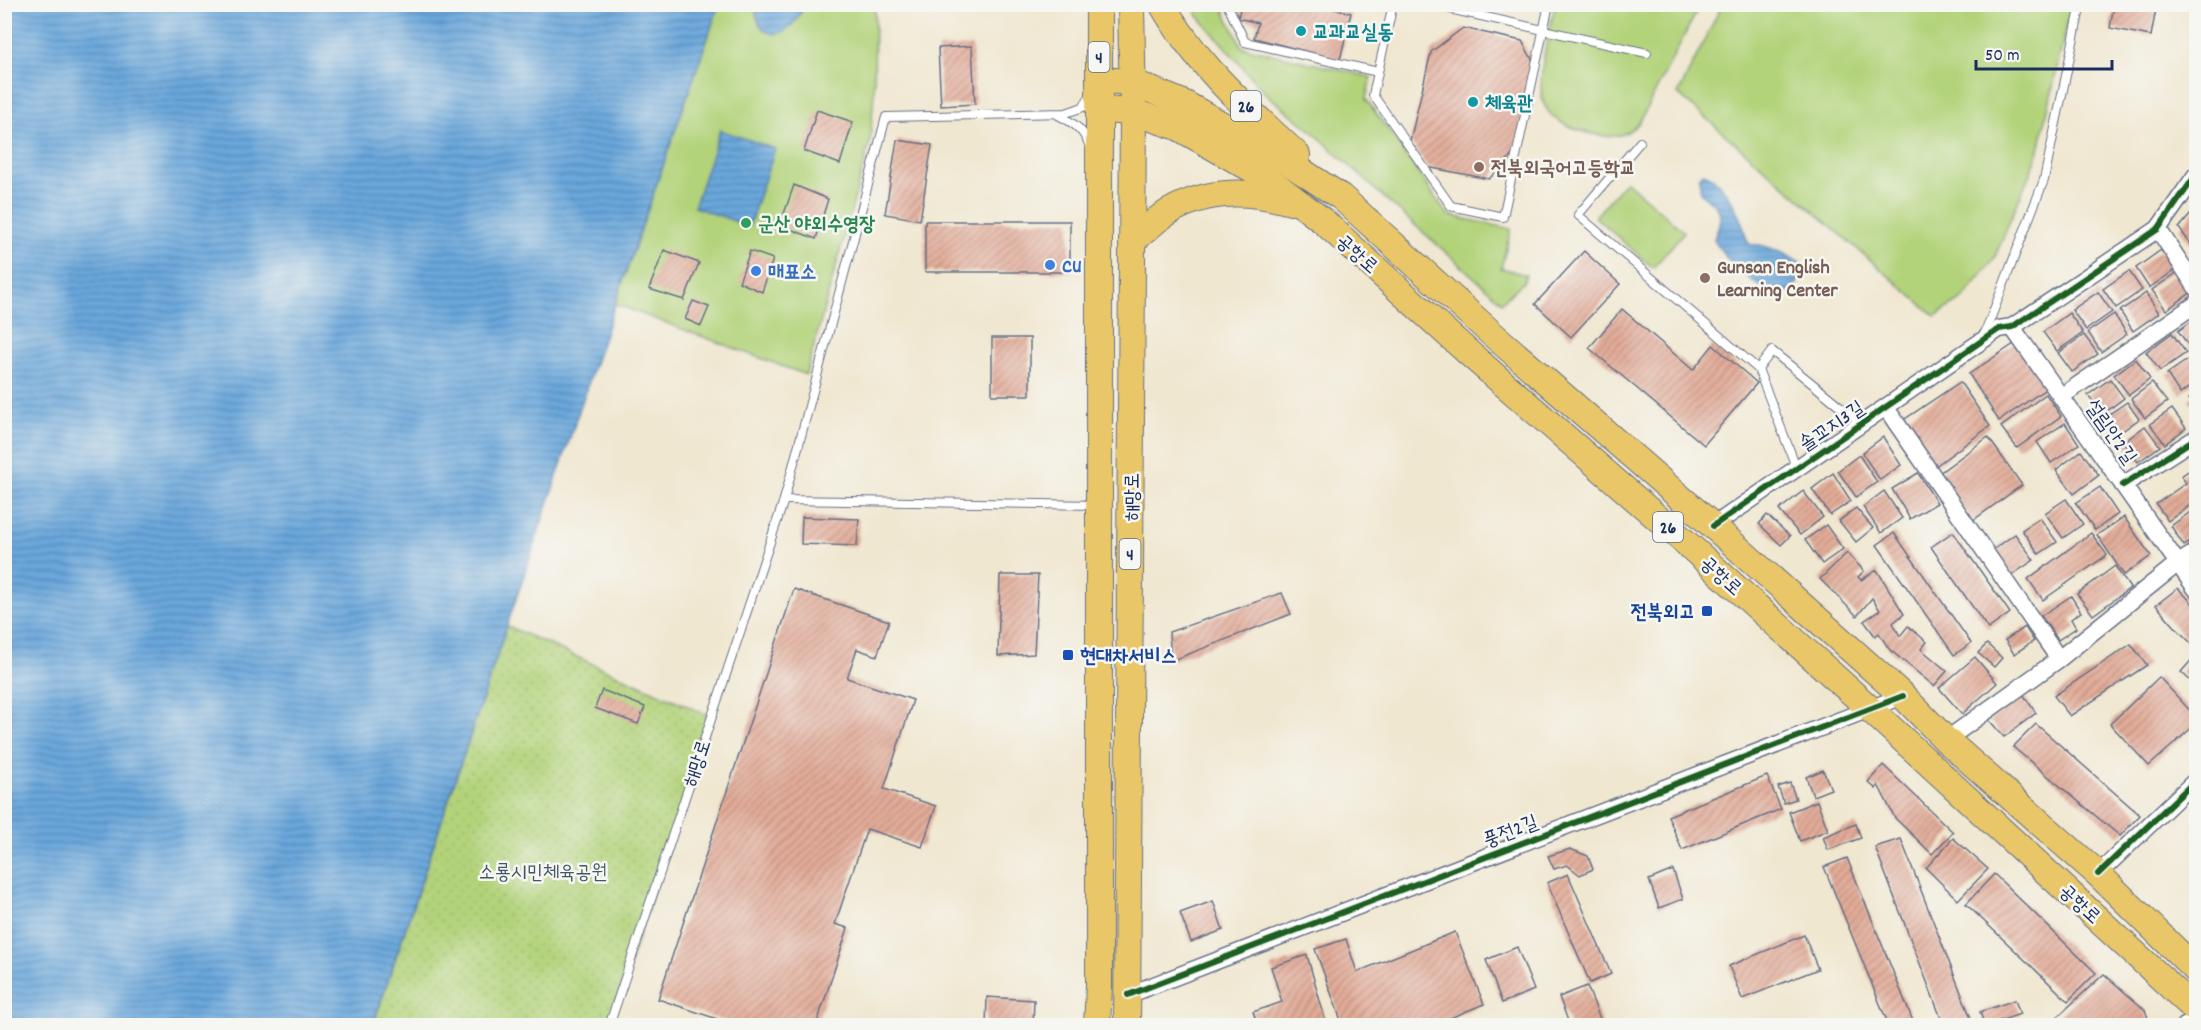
<svg xmlns="http://www.w3.org/2000/svg" width="2201" height="1030" font-family="Dekko,'Poor Story',sans-serif">
<style>
.park{fill:url(#park-dots);stroke:#67816c;stroke-width:1.5}
.garden{fill:#b3d37a;stroke:#67816c;stroke-width:1.5}
.water{fill:url(#water-rules);stroke:#426b9c;stroke-width:1.5}
.building{fill:url(#building-hatch)}
.lines{fill:none;stroke-linecap:round;stroke-linejoin:round}
.lane-casing{stroke:#666f86;stroke-width:10}
.street-casing{stroke:#666f86;stroke-width:19}
.primary-casing{stroke:#666f86;stroke-width:28}
.lane{stroke:#fff;stroke-width:8}
.street{stroke:#fff;stroke-width:16}
.primary{stroke:#e9c769;stroke-width:26}
.cycleway-casing{stroke:#f6f6f2;stroke-width:10}
.cycleway{stroke:#1b5e20;stroke-width:6}
.culture-dot{fill:#0f9aa8;stroke:#f6f6f2;stroke-width:2}
.education-dot{fill:#8d6e63;stroke:#f6f6f2;stroke-width:2}
.leisure-dot{fill:#2e9e5b;stroke:#f6f6f2;stroke-width:2}
.shop-dot{fill:#3f7fe0;stroke:#f6f6f2;stroke-width:2}
.transit-dot{fill:#1a4fb4;stroke:#f6f6f2;stroke-width:2}
.labels{text-anchor:middle;stroke-width:5;stroke-linejoin:round;paint-order:stroke}
.shield{fill:#f6f6f2;stroke:#5d6b8a;stroke-width:1.5}
.shield-label{font-size:18px;font-weight:bold;fill:#1b2f5e}
.culture-label{font-size:20px;font-weight:bold;fill:#0d838f;stroke:#f6f6f2;text-anchor:start}
.education-label{font-size:20px;font-weight:bold;fill:#785e54;stroke:#f6f6f2;text-anchor:start}
.leisure-label{font-size:20px;font-weight:bold;fill:#27864d;stroke:#f6f6f2;text-anchor:start}
.street-label{font-size:20px;fill:#1b2f5e;stroke:#f6f6f2}
.shop-label{font-size:20px;font-weight:bold;fill:#366cbe;stroke:#f6f6f2;text-anchor:start}
.transit-label{font-size:20px;font-weight:bold;fill:#164399;stroke:#f6f6f2;text-anchor:end}
.park-label{font-size:20px;fill:#415865;stroke:#f6f6f2}
</style>
<defs>
<pattern id="park-dots" width="8" height="8" patternUnits="userSpaceOnUse" patternTransform="scale(1.5)"><rect width="8" height="8" fill="#b3d37a"/><path d="M2 2h.1M6 6h.1" fill="none" stroke="#99b56c" stroke-width="1.8" stroke-linecap="round"/></pattern>
<pattern id="water-rules" width="6" height="5" patternUnits="userSpaceOnUse" patternTransform="scale(1.5)"><rect width="6" height="5" fill="#6aa7db"/><path d="M0 2.5h6" fill="none" stroke="#5688b5"/></pattern>
<pattern id="building-hatch" width="6" height="6" patternUnits="userSpaceOnUse" patternTransform="scale(1.5)"><rect width="6" height="6" fill="#e3ac98"/><path d="M-1 1l2-2M0 6l6-6M5 7l2-2" fill="none" stroke="#b78c7f"/></pattern>
</defs>
<rect width="100%" height="100%" fill="#f6f6f2"/>
<filter id="ink" filterUnits="userSpaceOnUse"><feTurbulence type="fractalNoise" baseFrequency=".0167" numOctaves="2"/><feDisplacementMap in="SourceGraphic" scale="12" xChannelSelector="R" yChannelSelector="G"/><feConvolveMatrix kernelMatrix="1 2 1 2 8 2 1 2 1" color-interpolation-filters="sRGB"/></filter>
<filter id="wash" filterUnits="userSpaceOnUse"><feTurbulence type="fractalNoise" baseFrequency=".008" numOctaves="4" result="noise"/><feDisplacementMap in="SourceGraphic" scale="24" xChannelSelector="R" yChannelSelector="G"/><feGaussianBlur stdDeviation="1.35" result="paint"/><feColorMatrix in="noise" values="0 0 0 0 0 0 0 0 0 0 0 0 0 0 0 0 0 1.4 0 .05"/><feComposite in="paint" operator="in"/></filter>
<g filter="url(#wash)">
<rect width="100%" height="100%" fill="#f0e7d0"/>
<!-- park -->
<path class="park" d="M 507,626 L 712,717 L 609,1025 L 373,1026 Z"/>
<!-- garden -->
<g class="garden">
<path d="M 719,5 L 875,5 L 874,93 L 870,142 L 806,375 L 615,304 Z"/>
<path d="M 1193,5 L 1221,5 L 1242,47 L 1371,77 L 1366,99 L 1448,215 L 1511,229 L 1501,268 L 1526,275 L 1524,281 L 1502,302 L 1389,202 L 1313,132 L 1265,93 L 1198,16 Z"/>
<path d="M 1555,5 L 1700,5 L 1639,123 C 1625,137 1613,139 1593,134 C 1577,130 1555,124 1546,108 C 1533,87 1550,28 1555,5 Z"/>
<path d="M 1722,5 L 2071,5 L 2038,154 L 1994,259 L 1963,299 L 1935,316 L 1678,94 Z"/>
<path d="M 1626,181 L 1684,232 L 1653,268 L 1595,217 Z"/>
</g>
<!-- water -->
<g class="water">
<path d="M 5,4 L 719,5 L 615,304 L 373,1025 L 5,1025 Z"/>
<path d="M 756,5 L 756,4 L 808,5 L 805,6 C 800,13 797,20 791,26 C 771,44 754,27 756,5 Z"/>
<path d="M 720,130 L 775,149 L 749,226 L 694,207 Z"/>
<path d="M 1703,173 C 1720,177 1736,207 1742,223 C 1745,231 1745,239 1750,245 C 1765,243 1787,254 1800,263 C 1804,281 1791,296 1774,296 C 1752,281 1725,263 1714,239 C 1724,211 1723,212 1701,193 L 1699,178 Z"/>
</g>
<g id="blocks">
<!-- building -->
<g class="building">
<path d="M 1241,4 L 1315,4 L 1351,13 L 1340,60 L 1254,38 L 1258,23 L 1238,18 Z"/>
<path d="M 2114,4 L 2157,4 L 2151,36 L 2110,28 Z"/>
<path d="M 1463,28 L 1522,41 L 1534,63 L 1516,151 L 1489,179 L 1427,167 L 1410,141 L 1431,52 Z"/>
<path d="M 972,46 L 975,104 L 941,106 L 938,48 Z"/>
<path d="M 817,110 L 853,122 L 840,164 L 804,151 Z"/>
<path d="M 897,140 L 932,145 L 920,220 L 885,214 Z"/>
<path d="M 794,185 L 828,199 L 816,239 L 780,225 Z"/>
<path d="M 2196,208 L 2196,251 L 2179,228 Z"/>
<rect x="925" y="221" width="145" height="51"/>
<path d="M 664,250 L 699,263 L 684,300 L 649,289 Z"/>
<path d="M 2161,250 L 2175,270 L 2149,288 L 2136,268 Z"/>
<path d="M 750,251 L 773,259 L 762,292 L 739,282 Z"/>
<path d="M 1584,251 L 1620,284 L 1571,337 L 1535,304 Z"/>
<path d="M 2129,271 L 2142,290 L 2116,308 L 2103,289 Z"/>
<path d="M 2178,272 L 2192,292 L 2166,310 L 2152,290 Z"/>
<path d="M 2098,292 L 2112,312 L 2086,330 L 2072,310 Z"/>
<path d="M 2146,293 L 2159,313 L 2133,331 L 2120,311 Z"/>
<path d="M 693,301 L 709,307 L 701,326 L 685,319 Z"/>
<path d="M 1622,309 L 1693,370 L 1713,345 L 1757,383 L 1704,445 L 1589,348 Z"/>
<path d="M 2069,313 L 2083,333 L 2057,351 L 2043,332 Z"/>
<path d="M 2114,314 L 2127,334 L 2101,352 L 2088,332 Z"/>
<path d="M 2196,318 L 2196,347 L 2192,350 L 2178,331 Z"/>
<path d="M 2172,333 L 2186,353 L 2160,371 L 2146,352 Z"/>
<path d="M 2084,335 L 2098,354 L 2072,372 L 2058,353 Z"/>
<rect x="992" y="338" width="38" height="57"/>
<path d="M 2017,342 L 2047,388 L 1999,421 L 1969,374 Z"/>
<path d="M 2193,356 L 2196,362 L 2196,382 L 2180,394 L 2167,374 Z"/>
<path d="M 2136,359 L 2150,379 L 2129,395 L 2114,375 Z"/>
<path d="M 2110,379 L 2124,398 L 2103,414 L 2088,395 Z"/>
<path d="M 1960,382 L 1990,426 L 1934,467 L 1902,421 Z"/>
<path d="M 2152,383 L 2167,402 L 2145,418 L 2131,399 Z"/>
<path d="M 2046,394 L 2061,416 L 2017,448 L 2001,427 Z"/>
<path d="M 2196,394 L 2196,409 L 2189,399 Z"/>
<path d="M 2127,402 L 2139,419 L 2117,435 L 2105,417 Z"/>
<path d="M 2172,409 L 2186,428 L 2165,444 L 2150,424 Z"/>
<path d="M 2065,423 L 2079,444 L 2051,463 L 2037,442 Z"/>
<path d="M 2145,426 L 2160,446 L 2138,462 L 2124,442 Z"/>
<path d="M 1883,437 L 1901,465 L 1880,480 L 1862,453 Z"/>
<path d="M 1988,437 L 2022,485 L 1972,521 L 1938,474 Z"/>
<path d="M 2081,451 L 2099,475 L 2074,494 L 2056,470 Z"/>
<path d="M 1859,455 L 1877,482 L 1856,497 L 1838,471 Z"/>
<path d="M 2196,466 L 2196,501 L 2168,521 L 2156,504 L 2186,483 L 2181,476 Z"/>
<path d="M 1833,473 L 1851,501 L 1830,515 L 1812,489 Z"/>
<path d="M 1918,473 L 1937,503 L 1910,519 L 1892,489 Z"/>
<path d="M 2100,487 L 2118,514 L 2095,530 L 2076,503 Z"/>
<path d="M 1803,491 L 1823,517 L 1800,535 L 1779,510 Z"/>
<path d="M 1884,491 L 1902,518 L 1881,533 L 1863,507 Z"/>
<path d="M 2066,499 L 2083,524 L 2063,538 L 2045,513 Z"/>
<path d="M 1856,508 L 1873,528 L 1856,542 L 1839,521 Z"/>
<path d="M 2196,508 L 2196,538 L 2184,546 L 2171,526 Z"/>
<path d="M 1767,515 L 1790,536 L 1781,545 L 1759,524 Z"/>
<path d="M 802,517 L 859,519 L 857,546 L 801,544 Z"/>
<path d="M 2124,517 L 2151,556 L 2124,575 L 2097,535 Z"/>
<path d="M 2040,518 L 2057,542 L 2039,554 L 2022,530 Z"/>
<path d="M 1826,525 L 1843,549 L 1822,564 L 1805,540 Z"/>
<path d="M 1953,532 L 2010,613 L 1988,629 L 1931,547 Z"/>
<path d="M 1894,533 L 1971,643 L 1954,655 L 1877,545 Z"/>
<path d="M 2091,533 L 2107,555 L 2043,600 L 2028,579 Z"/>
<path d="M 2015,534 L 2034,560 L 2010,576 L 1993,550 Z"/>
<path d="M 1847,553 L 1864,571 L 1858,577 L 1861,580 L 1877,570 L 1904,614 L 1893,623 L 1900,636 L 1908,626 L 1927,642 L 1921,649 L 1947,671 L 1934,686 L 1889,649 L 1879,633 L 1875,636 L 1864,621 L 1880,610 L 1872,598 L 1857,616 L 1820,579 Z"/>
<path d="M 2115,566 L 2130,588 L 2093,615 L 2077,594 Z"/>
<path d="M 1000,575 L 1038,575 L 1034,654 L 998,656 Z"/>
<path d="M 2178,588 L 2196,607 L 2196,648 L 2177,629 L 2156,605 Z"/>
<path d="M 794,589 L 889,621 L 877,656 L 857,649 L 847,678 L 913,700 L 884,789 L 936,806 L 922,847 L 867,829 L 835,924 L 848,928 L 816,1026 L 799,1021 L 798,1026 L 738,1026 L 658,999 Z"/>
<path d="M 1282,593 L 1291,614 L 1171,661 L 1169,632 Z"/>
<path d="M 2071,596 L 2081,612 L 2071,619 L 2076,628 L 2058,640 L 2041,616 Z"/>
<path d="M 2025,627 L 2034,641 L 2014,654 L 2005,640 Z"/>
<path d="M 1987,644 L 2002,658 L 1994,667 L 1978,653 Z"/>
<path d="M 2131,644 L 2147,665 L 2070,716 L 2054,696 Z"/>
<path d="M 2196,655 L 2196,686 L 2181,672 Z"/>
<path d="M 1975,657 L 1997,683 L 1962,714 L 1939,688 Z"/>
<path d="M 2159,677 L 2196,717 L 2196,724 L 2149,766 L 2110,724 Z"/>
<path d="M 602,690 L 645,707 L 638,724 L 595,708 Z"/>
<path d="M 2023,694 L 2036,713 L 2004,737 L 1989,720 Z"/>
<path d="M 2036,724 L 2140,815 L 2120,836 L 2013,747 Z"/>
<path d="M 1883,765 L 1953,832 L 1932,854 L 1895,818 L 1878,785 L 1876,789 L 1868,782 Z"/>
<path d="M 1823,770 L 1831,789 L 1813,796 L 1806,777 Z"/>
<path d="M 1767,776 L 1781,809 L 1682,850 L 1668,816 Z"/>
<path d="M 1790,783 L 1796,799 L 1784,803 L 1778,787 Z"/>
<path d="M 1817,801 L 1828,830 L 1800,841 L 1789,812 Z"/>
<path d="M 1856,824 L 1861,838 L 1828,850 L 1823,837 Z"/>
<path d="M 1953,838 L 1988,869 L 1958,900 L 1926,868 Z"/>
<path d="M 1901,839 L 1974,1026 L 1944,1026 L 1875,847 Z"/>
<path d="M 1570,849 L 1588,856 L 1593,869 L 1580,875 L 1567,865 L 1554,869 L 1548,856 Z"/>
<path d="M 1847,858 L 1915,1026 L 1889,1026 L 1824,867 Z"/>
<path d="M 1673,870 L 1683,899 L 1659,908 L 1649,880 Z"/>
<path d="M 1568,874 L 1611,974 L 1590,983 L 1547,883 Z"/>
<path d="M 1994,874 L 2096,973 L 2068,1001 L 1966,904 Z"/>
<path d="M 1213,901 L 1223,930 L 1191,942 L 1180,913 Z"/>
<path d="M 1455,932 L 1484,1004 L 1431,1026 L 1343,1026 L 1315,949 L 1346,939 L 1357,972 Z"/>
<path d="M 1804,935 L 1818,969 L 1742,999 L 1729,966 Z"/>
<path d="M 1517,947 L 1534,990 L 1502,1003 L 1486,960 Z"/>
<path d="M 1307,955 L 1327,1026 L 1258,1026 L 1253,1012 L 1282,1002 L 1271,967 Z"/>
<path d="M 2104,974 L 2145,1010 L 2151,1026 L 2054,1026 L 2052,1022 Z"/>
<path d="M 1587,986 L 1603,1026 L 1570,1026 L 1559,997 Z"/>
<path d="M 987,997 L 1034,1000 L 1033,1026 L 986,1026 Z"/>
<path d="M 2015,1000 L 2020,1014 L 1985,1026 L 1980,1012 Z"/>
</g>
</g>
</g>
<g filter="url(#ink)">
<use href="#blocks" fill-opacity="0" stroke="#666f86" stroke-width="1.5"/>
<g class="lines">
<defs>
<g id="lane">
<path d="M 1227,4 L 1245,42 L 1378,72"/>
<path d="M 1393,4 L 1373,95 L 1451,206 L 1503,217 L 1549,4"/>
<path d="M 1428,4 L 1454,10"/>
<path d="M 1455,4 L 1454,10 L 1647,53"/>
<path d="M 1092,93 L 1083,107 L 1066,113 L 886,117 L 784,500 L 1096,505"/>
<path d="M 1058,115 C 1074,123 1084,130 1090,147"/>
<path d="M 1640,142 L 1578,215 L 1758,369 L 1797,469"/>
<path d="M 1983,338 L 2044,180 L 2081,4"/>
<path d="M 1758,369 L 1772,351 L 1862,424"/>
<path d="M 609,1026 L 784,500"/>
</g>
<g id="street">
<path d="M 2158,229 L 2196,287"/>
<path d="M 2012,327 L 2196,589"/>
<path d="M 2062,396 L 2196,304"/>
<path d="M 1886,408 L 2059,659"/>
<path d="M 2123,485 L 2196,438"/>
<path d="M 1713,526 L 1999,329 L 2012,327 L 2158,229 L 2196,175"/>
<path d="M 1946,740 L 2059,659 L 2178,563 L 2196,552"/>
<path d="M 2098,874 L 2196,780"/>
<path d="M 1128,995 L 1903,696"/>
<path d="M 2185,1026 L 2196,1021"/>
</g>
<g id="primary">
<path d="M 1162,4 C 1195,63 1248,110 1297,155"/>
<path d="M 1099,80 L 1132,82 L 1185,104 L 1280,157 L 1341,197 L 1491,333 L 1713,526 L 1903,696 L 1946,740 L 2098,874 L 2196,970"/>
<path d="M 1100,110 L 1133,112 L 1178,127 L 1264,176 L 1323,221 L 1471,355 L 1693,549 L 1870,709 L 2196,1010"/>
<path d="M 1132,242 C 1142,233 1151,224 1161,217 C 1202,189 1245,189 1291,202"/>
<path d="M 1097,1026 L 1099,986 L 1099,4"/>
<path d="M 1127,1026 L 1133,112 L 1131,4"/>
</g>
</defs>
<!-- lane casing -->
<use href="#lane" class="lane-casing"/>
<!-- street casing -->
<use href="#street" class="street-casing"/>
<!-- primary casing -->
<use href="#primary" class="primary-casing"/>
<!-- lane -->
<use href="#lane" class="lane"/>
<!-- street -->
<use href="#street" class="street"/>
<!-- primary -->
<use href="#primary" class="primary"/>
<defs>
<g id="cycleway">
<path d="M 2123,485 L 2196,438"/>
<path d="M 1713,526 L 1999,329 L 2012,327 L 2158,229 L 2196,175"/>
<path d="M 2098,874 L 2196,780"/>
<path d="M 1128,995 L 1903,696"/>
</g>
</defs>
<!-- cycleway casing -->
<use href="#cycleway" class="cycleway-casing"/>
<!-- cycleway -->
<use href="#cycleway" class="cycleway"/>
</g>
</g>
<!-- markers -->
<g class="culture-dot">
<circle cx="1301" cy="31" r="6"/>
<circle cx="1473" cy="102" r="6"/>
</g>
<g class="education-dot">
<circle cx="1479" cy="167" r="6"/>
<circle cx="1705" cy="278" r="6"/>
</g>
<circle class="leisure-dot" cx="746" cy="223" r="6"/>
<g class="shop-dot">
<circle cx="1050" cy="265" r="6"/>
<circle cx="756" cy="271" r="6"/>
</g>
<g class="transit-dot">
<rect x="1701" y="605" width="12" height="12" rx="3"/>
<rect x="1062" y="649" width="12" height="12" rx="3"/>
</g>
<g class="labels">
<!-- shield labels -->
<g class="shield">
<rect x="1088.5" y="42" width="21" height="30" rx="4.5"/>
<rect x="1231" y="91" width="30" height="30" rx="4.5"/>
<rect x="1653" y="512" width="30" height="30" rx="4.5"/>
<rect x="1119.5" y="539" width="21" height="30" rx="4.5"/>
</g>
<g class="shield-label">
<text x="1099" y="63">4</text>
<text x="1246" y="112">26</text>
<text x="1668" y="533">26</text>
<text x="1130" y="560">4</text>
</g>
<!-- culture labels -->
<g class="culture-label">
<text x="1313" y="38">교과교실동</text>
<text x="1485" y="109">체육관</text>
</g>
<!-- education labels -->
<g class="education-label">
<text x="1491" y="174">전북외국어고등학교</text>
<text x="1717" y="273">Gunsan English<tspan x="1717" dy="23">Learning Center</tspan></text>
</g>
<!-- leisure labels -->
<g class="leisure-label">
<text x="758" y="230">군산 야외수영장</text>
</g>
<!-- street labels -->
<g class="street-label">
<text transform="translate(1358 253) rotate(42)" y="7">공항로</text>
<text transform="translate(1831 425) rotate(-34)" y="7">솔꼬지3길</text>
<text transform="translate(2112 431) rotate(55)" y="7">설림안2길</text>
<text transform="translate(1131 497) rotate(-90)" y="7">해망로</text>
<text transform="translate(1722 575) rotate(42)" y="7">공항로</text>
<text transform="translate(696 763) rotate(-72)" y="7">해망로</text>
<text transform="translate(1510 830) rotate(-21)" y="7">풍전2길</text>
<text transform="translate(2081 903) rotate(43)" y="7">공항로</text>
</g>
<!-- shop labels -->
<g class="shop-label">
<text x="1062" y="272">CU</text>
<text x="768" y="278">매표소</text>
</g>
<!-- transit labels -->
<g class="transit-label">
<text x="1695" y="618">전북외고</text>
<text x="1080" y="662" text-anchor="start">현대차서비스</text>
</g>
<!-- park labels -->
<g class="park-label">
<text x="543" y="878">소룡시민체육공원</text>
</g>
</g>
<!-- margin -->
<rect width="2201" height="1030" fill="none" stroke="#f6f6f2" stroke-width="24"/>
<!-- scale -->
<path d="M1976 60v9h136v-9" fill="none" stroke="#1b2f5e" stroke-width="3"/>
<text x="1985" y="60" font-size="18" fill="#1b2f5e" stroke="#f6f6f2" stroke-width="4.5" paint-order="stroke">50 m</text>
</svg>
